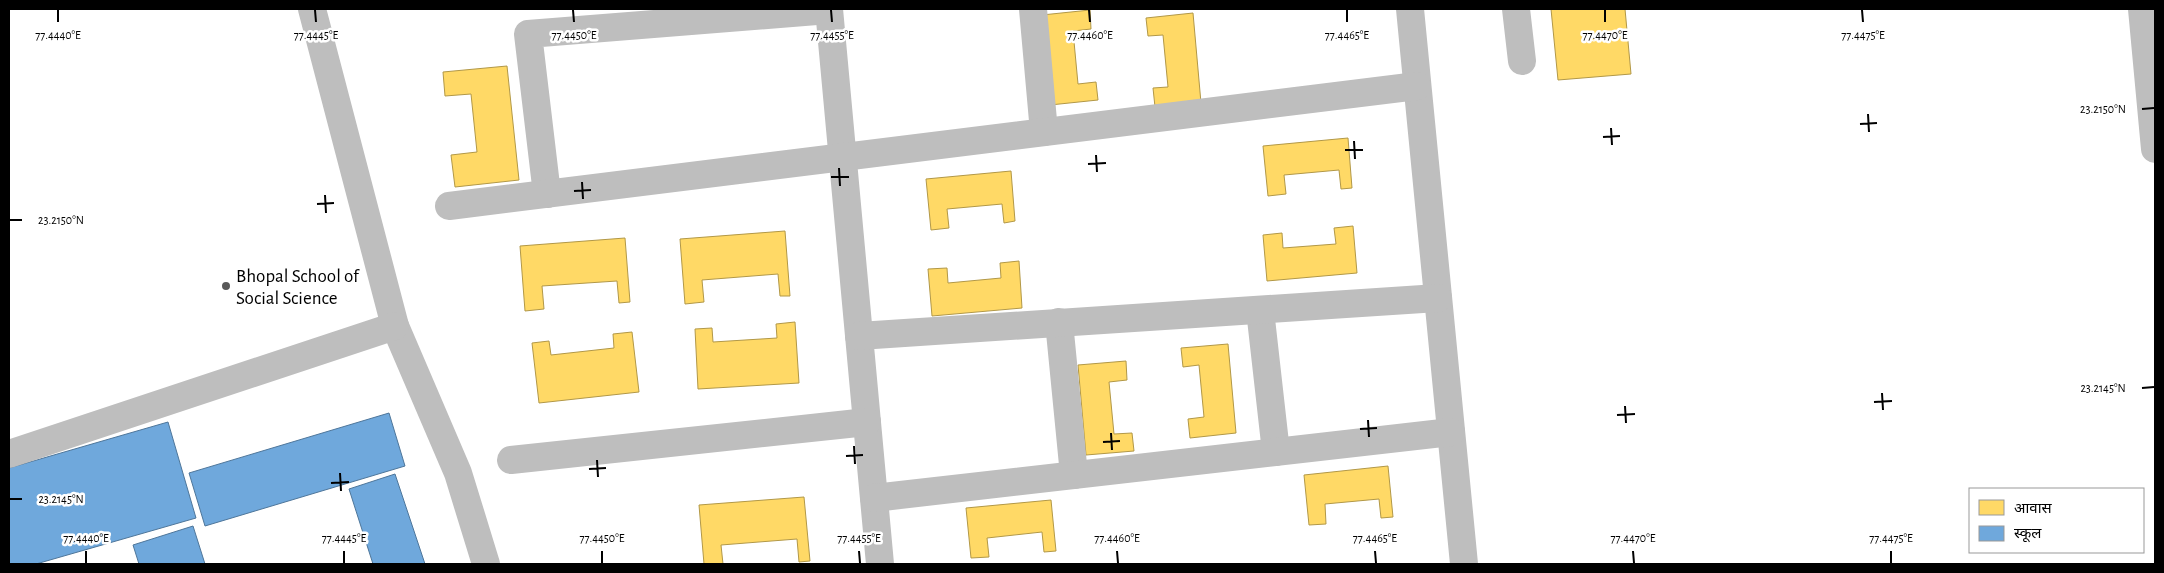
<svg xmlns="http://www.w3.org/2000/svg" width="2164" height="573" font-family="'Alegreya Sans','Noto Sans Devanagari',sans-serif">
<style>
.homes{fill:#ffd966;stroke:#b29847}
.schools{fill:#6fa8dc;stroke:#4e769a}
.lines{fill:none;stroke-linecap:round;stroke-linejoin:round}
.minor{stroke:#bebebe;stroke-width:28}
.ticks{fill:none;stroke:#000;stroke-width:2}
.poi-dot{fill:#595959;stroke:#fff;stroke-width:2}
.labels{text-anchor:middle;stroke-width:5;stroke-linejoin:round;paint-order:stroke}
.poi-label{font-size:19px;fill:#000;stroke:#fff;text-anchor:start}
.ticks-label{font-size:12px;text-anchor:middle;fill:#000;stroke:#fff;stroke-width:5;stroke-linejoin:round;paint-order:stroke}
</style>
<rect width="100%" height="100%" fill="#fff"/>
<!-- homes -->
<g class="homes">
<path d="M 1551,9 L 1625,9 L 1631,74 L 1558,80 Z"/>
<path d="M 1090,10 L 1091,29 L 1073,31 L 1078,84 L 1096,82 L 1098,100 L 1050,105 L 1042,15 Z"/>
<path d="M 1193,13 L 1201,103 L 1155,107 L 1153,88 L 1168,87 L 1163,35 L 1148,36 L 1146,18 Z"/>
<path d="M 507,66 L 519,180 L 455,187 L 451,155 L 477,152 L 471,94 L 445,96 L 443,72 Z"/>
<path d="M 1348,138 L 1352,188 L 1341,189 L 1339,170 L 1284,175 L 1286,194 L 1268,196 L 1263,146 Z"/>
<path d="M 1011,171 L 1015,221 L 1004,223 L 1002,204 L 947,209 L 949,228 L 931,230 L 926,179 Z"/>
<path d="M 1353,226 L 1357,273 L 1267,281 L 1263,235 L 1282,233 L 1283,248 L 1336,244 L 1334,228 Z"/>
<path d="M 785,231 L 790,296 L 780,296 L 778,274 L 702,280 L 704,302 L 685,304 L 680,239 Z"/>
<path d="M 625,238 L 630,302 L 619,303 L 617,281 L 542,286 L 544,309 L 525,311 L 520,246 Z"/>
<path d="M 1019,261 L 1022,308 L 932,316 L 928,269 L 947,268 L 948,283 L 1001,278 L 1000,263 Z"/>
<path d="M 795,322 L 799,383 L 698,389 L 695,329 L 712,328 L 713,342 L 777,338 L 776,324 Z"/>
<path d="M 632,332 L 639,392 L 539,403 L 532,343 L 549,341 L 551,355 L 614,348 L 613,334 Z"/>
<path d="M 1228,344 L 1236,433 L 1190,438 L 1188,419 L 1204,417 L 1199,365 L 1183,367 L 1181,348 Z"/>
<path d="M 1126,361 L 1127,380 L 1109,382 L 1114,434 L 1132,433 L 1134,451 L 1086,455 L 1078,365 Z"/>
<path d="M 1388,466 L 1393,517 L 1381,518 L 1379,499 L 1325,504 L 1326,524 L 1309,525 L 1304,475 Z"/>
<path d="M 804,497 L 810,561 L 799,562 L 797,539 L 721,545 L 723,564 L 704,564 L 699,505 Z"/>
<path d="M 1051,500 L 1056,551 L 1044,552 L 1042,532 L 987,538 L 989,557 L 971,558 L 966,508 Z"/>
</g>
<!-- schools -->
<g class="schools">
<path d="M 389,413 L 405,466 L 205,526 L 189,473 Z"/>
<path d="M 168,422 L 196,518 L 36,564 L 9,564 L 9,468 Z"/>
<path d="M 395,474 L 425,564 L 373,564 L 349,489 Z"/>
<path d="M 193,526 L 205,564 L 139,564 L 133,545 Z"/>
</g>
<g class="lines">
<!-- minor -->
<g class="minor">
<path d="M 312,9 L 395,326 L 458,473 L 486,564"/>
<path d="M 829,9 L 880,564"/>
<path d="M 1033,9 L 1044,132"/>
<path d="M 1410,9 L 1464,564"/>
<path d="M 1516,9 L 1522,61"/>
<path d="M 2142,9 L 2155,149"/>
<path d="M 547,194 L 528,34 L 829,10"/>
<path d="M 449,206 L 1417,86"/>
<path d="M 1260,310 L 1276,452"/>
<path d="M 1059,322 L 1074,475"/>
<path d="M 859,336 L 1438,298"/>
<path d="M 9,454 L 395,326"/>
<path d="M 511,460 L 867,422"/>
<path d="M 874,498 L 1451,432"/>
</g>
</g>
<!-- ticks -->
<path class="ticks" d="M 58,10 L 58,22M 315,10 L 316,22M 573,10 L 574,22M 831,10 L 832,22M 1089,10 L 1090,22M 1347,10 L 1347,22M 1605,10 L 1605,22M 1862,10 L 1863,22M 2142,109 L 2154,108M 1868,114 L 1869,132M 1860,124 L 1877,123M 1611,128 L 1612,145M 1603,137 L 1620,136M 1354,141 L 1355,159M 1345,150 L 1363,150M 1096,155 L 1097,172M 1088,164 L 1106,163M 839,168 L 840,186M 831,177 L 849,177M 582,182 L 583,199M 574,191 L 591,190M 325,195 L 326,213M 317,204 L 334,203M 10,220 L 22,220M 2142,388 L 2154,387M 1882,393 L 1883,410M 1874,402 L 1892,401M 1625,406 L 1626,423M 1617,415 L 1635,414M 1368,420 L 1369,437M 1360,429 L 1377,428M 1111,433 L 1112,450M 1103,442 L 1120,441M 854,446 L 855,464M 846,456 L 863,455M 597,460 L 598,477M 589,469 L 606,468M 340,473 L 341,491M 331,483 L 349,482M 10,499 L 22,499M 86,551 L 86,563M 344,551 L 344,563M 602,551 L 602,563M 859,551 L 860,563M 1117,551 L 1118,563M 1375,551 L 1376,563M 1633,551 L 1634,563M 1891,551 L 1891,563"/>
<!-- markers -->
<circle class="poi-dot" cx="226" cy="286" r="5"/>
<g class="labels">
<!-- poi labels -->
<g class="poi-label">
<text x="236" y="282">Bhopal School of<tspan x="236" dy="22">Social Science</tspan></text>
</g>
</g>
<g class="ticks-label">
<text x="58" y="39">77.4440°E</text>
<text x="316" y="39">77.4445°E</text>
<text x="574" y="39">77.4450°E</text>
<text x="832" y="39">77.4455°E</text>
<text x="1090" y="39">77.4460°E</text>
<text x="1347" y="39">77.4465°E</text>
<text x="1605" y="39">77.4470°E</text>
<text x="1863" y="39">77.4475°E</text>
<text x="2103" y="113">23.2150°N</text>
<text x="61" y="224">23.2150°N</text>
<text x="2103" y="392">23.2145°N</text>
<text x="61" y="503">23.2145°N</text>
<text x="86" y="542">77.4440°E</text>
<text x="344" y="542">77.4445°E</text>
<text x="602" y="542">77.4450°E</text>
<text x="859" y="542">77.4455°E</text>
<text x="1117" y="542">77.4460°E</text>
<text x="1375" y="542">77.4465°E</text>
<text x="1633" y="542">77.4470°E</text>
<text x="1891" y="542">77.4475°E</text>
</g>
<!-- border -->
<rect width="2164" height="573" fill="none" stroke="#000000" stroke-width="20"/>
<!-- legend -->
<rect x="1969" y="488" width="175" height="65" fill="#ffffff" stroke="#999999"/>
<rect x="1979" y="500" width="25" height="15" fill="#ffd966" stroke="#999999"/>
<text x="2014" y="513" font-size="15" fill="#000000">आवास</text>
<rect x="1979" y="526" width="25" height="15" fill="#6fa8dc" stroke="#999999"/>
<text x="2014" y="538" font-size="15" fill="#000000">स्कूल</text>
</svg>
